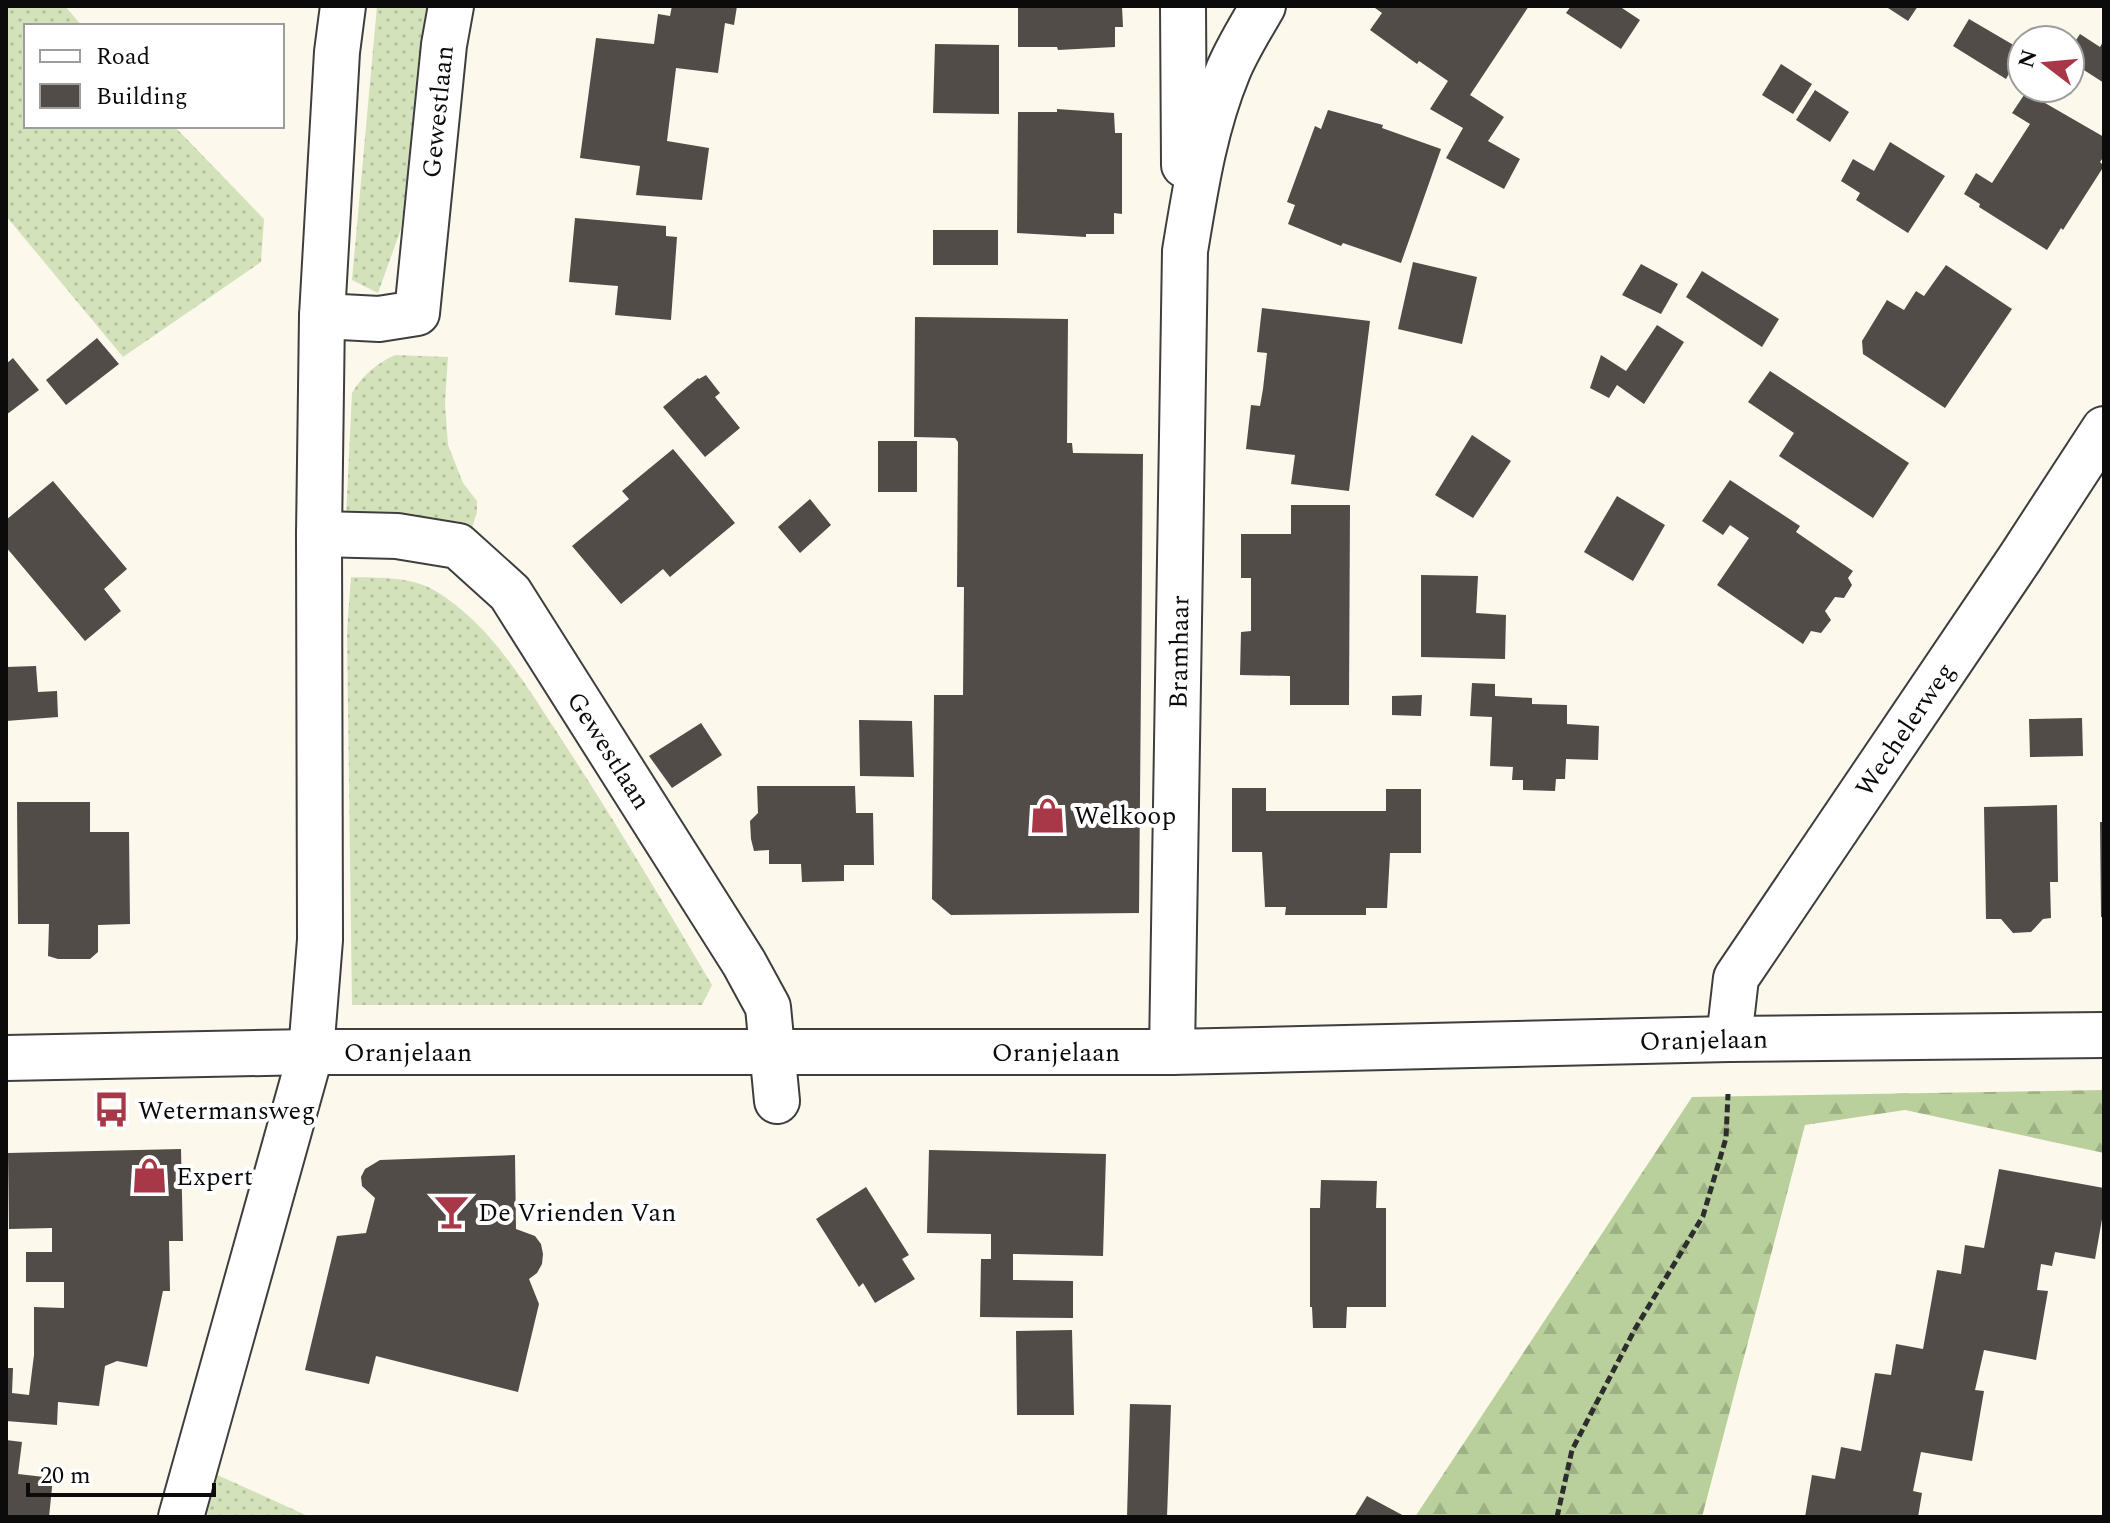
<svg xmlns="http://www.w3.org/2000/svg" width="2110" height="1523" font-family="Spectral,serif">
<style>
.grass{fill:url(#grass-dots)}
.forest{fill:url(#forest-firs)}
.building{fill:#524c49}
.lines{fill:none;stroke-linecap:round;stroke-linejoin:round}
.minor-casing{stroke:#3e3e3e;stroke-width:48}
.path{stroke:#2d2d2d;stroke-width:5;stroke-dasharray:8 4;stroke-linecap:butt}
.minor{stroke:#fff;stroke-width:44}
.labels{text-anchor:middle;stroke-width:8;stroke-linejoin:round;paint-order:stroke}
.street-label{font-size:26px;fill:#0b0b0b;stroke:#fff}
.poi-label{font-size:26px;fill:#0b0b0b;stroke:#fff;text-anchor:start}
</style>
<defs>
<pattern id="grass-dots" width="8" height="8" patternUnits="userSpaceOnUse" patternTransform="scale(2)"><rect width="8" height="8" fill="#d3e2bb"/><path d="M2 2h.1M6 6h.1" fill="none" stroke="#b4c19f" stroke-width="1.8" stroke-linecap="round"/></pattern>
<pattern id="forest-firs" width="22" height="20" patternUnits="userSpaceOnUse" patternTransform="scale(2)"><rect width="22" height="20" fill="#b9d09c"/><path d="M5 1l3.5 6h-7zM16 11l3.5 6h-7z" fill="#9eb185"/></pattern>
</defs>
<rect width="100%" height="100%" fill="#fcf8ec"/>
<!-- grass -->
<g class="grass">
<path d="M 6,6 L 65,6 L 82,26 L 26,26 L 26,126 L 174,126 L 264,219 L 261,262 L 123,357 L 6,216 Z"/>
<path d="M 377,6 L 430,6 L 421,60 L 401,229 L 378,293 L 352,280 Z"/>
<path d="M 395,355 L 448,357 L 445,403 L 448,445 L 463,483 L 477,501 L 477,512 L 472,528 L 346,518 L 352,393 C 362,376 377,363 395,355 Z"/>
<path d="M 351,577 C 378,578 409,576 434,590 C 491,624 524,683 560,737 C 613,818 663,902 712,985 L 702,1005 L 352,1005 L 347,631 Z"/>
<path d="M 202,1468 L 310,1517 L 190,1517 Z"/>
</g>
<!-- forest -->
<path class="forest" d="M 2104,1090 L 2104,1153 L 1905,1110 L 1805,1125 L 1702,1517 L 1415,1517 L 1692,1097 Z"/>
<!-- building -->
<g class="building">
<path d="M 672,6 L 737,6 L 734,25 L 725,23 L 718,73 L 676,68 L 667,141 L 709,148 L 702,200 L 636,195 L 640,166 L 580,158 L 596,38 L 654,44 L 658,14 L 670,16 Z"/>
<path d="M 1018,6 L 1122,6 L 1123,27 L 1115,27 L 1115,47 L 1058,50 L 1057,47 L 1018,47 Z"/>
<path d="M 1377,6 L 1529,6 L 1470,95 L 1504,117 L 1488,141 L 1520,159 L 1504,189 L 1446,158 L 1463,128 L 1430,109 L 1448,81 L 1419,61 L 1417,64 L 1370,30 L 1382,13 L 1375,8 Z"/>
<path d="M 1571,6 L 1619,6 L 1640,20 L 1621,49 L 1566,13 Z"/>
<path d="M 1885,6 L 1918,6 L 1908,21 Z"/>
<path d="M 1969,19 L 2022,50 L 2006,79 L 1953,46 Z"/>
<path d="M 2080,34 L 2100,47 L 2104,40 L 2104,83 L 2070,61 L 2070,49 Z"/>
<path d="M 935,44 L 999,45 L 999,114 L 933,113 Z"/>
<path d="M 1781,64 L 1812,84 L 1793,114 L 1762,95 Z"/>
<path d="M 1815,90 L 1849,112 L 1830,142 L 1796,120 Z"/>
<path d="M 2026,92 L 2104,137 L 2104,156 L 2100,162 L 2104,166 L 2063,230 L 2061,228 L 2047,250 L 1979,207 L 1980,204 L 1964,194 L 1976,173 L 1992,183 L 2030,124 L 2012,113 Z"/>
<path d="M 1057,109 L 1114,113 L 1115,133 L 1122,133 L 1122,214 L 1114,213 L 1114,234 L 1086,234 L 1086,237 L 1017,233 L 1018,112 L 1057,112 Z"/>
<path d="M 1328,110 L 1383,125 L 1382,128 L 1441,149 L 1401,263 L 1343,243 L 1341,246 L 1288,224 L 1295,205 L 1287,202 L 1315,126 L 1321,129 Z"/>
<path d="M 1890,142 L 1945,176 L 1908,233 L 1856,200 L 1860,193 L 1841,181 L 1853,159 L 1874,171 Z"/>
<path d="M 575,218 L 666,226 L 666,236 L 677,237 L 671,320 L 615,315 L 618,286 L 569,282 Z"/>
<rect x="933" y="230" width="65" height="35"/>
<path d="M 1413,262 L 1477,277 L 1462,344 L 1398,329 Z"/>
<path d="M 1641,264 L 1678,284 L 1661,314 L 1622,295 Z"/>
<path d="M 1946,265 L 2012,309 L 1945,408 L 1863,354 L 1862,341 L 1887,300 L 1904,310 L 1916,291 L 1924,296 Z"/>
<path d="M 1702,271 L 1779,319 L 1762,347 L 1686,297 Z"/>
<path d="M 1262,308 L 1370,321 L 1349,491 L 1291,484 L 1295,455 L 1246,449 L 1251,405 L 1260,406 L 1263,389 L 1267,353 L 1257,352 Z"/>
<path d="M 915,317 L 1068,319 L 1067,443 L 1072,443 L 1073,453 L 1143,454 L 1139,913 L 951,915 L 932,899 L 934,695 L 963,695 L 964,587 L 957,587 L 958,442 L 955,438 L 914,437 Z"/>
<path d="M 1657,325 L 1684,342 L 1644,404 L 1617,385 L 1609,398 L 1590,388 L 1601,355 L 1626,371 Z"/>
<path d="M 97,338 L 119,364 L 66,405 L 46,380 Z"/>
<path d="M 13,358 L 39,390 L 6,415 L 6,364 Z"/>
<path d="M 1770,371 L 1909,463 L 1873,518 L 1779,456 L 1794,433 L 1748,402 Z"/>
<path d="M 706,375 L 720,393 L 715,397 L 740,428 L 705,457 L 663,407 L 698,378 L 699,379 Z"/>
<path d="M 1472,435 L 1511,461 L 1473,518 L 1435,495 Z"/>
<rect x="878" y="441" width="39" height="51"/>
<path d="M 673,449 L 735,523 L 670,577 L 663,569 L 621,604 L 572,546 L 629,499 L 622,491 Z"/>
<path d="M 1730,480 L 1800,526 L 1796,532 L 1853,571 L 1848,578 L 1852,585 L 1844,598 L 1835,597 L 1825,611 L 1831,620 L 1821,633 L 1811,631 L 1803,644 L 1717,585 L 1749,538 L 1730,525 L 1723,535 L 1702,521 Z"/>
<path d="M 53,481 L 127,569 L 104,589 L 121,611 L 85,641 L 6,547 L 6,520 Z"/>
<path d="M 1617,496 L 1665,525 L 1633,581 L 1584,552 Z"/>
<path d="M 810,499 L 831,525 L 800,553 L 778,527 Z"/>
<path d="M 1291,505 L 1350,505 L 1349,705 L 1290,705 L 1290,676 L 1240,675 L 1241,632 L 1251,631 L 1251,578 L 1241,578 L 1241,534 L 1291,534 Z"/>
<path d="M 1421,575 L 1478,576 L 1476,613 L 1506,615 L 1505,659 L 1421,657 Z"/>
<path d="M 36,666 L 38,692 L 57,691 L 58,717 L 6,721 L 6,667 Z"/>
<path d="M 1472,683 L 1495,684 L 1495,696 L 1532,698 L 1532,704 L 1567,705 L 1567,724 L 1599,726 L 1598,760 L 1566,759 L 1565,779 L 1556,779 L 1555,791 L 1523,790 L 1523,780 L 1512,780 L 1513,767 L 1490,766 L 1492,717 L 1470,716 Z"/>
<path d="M 1422,695 L 1421,716 L 1392,715 L 1392,696 Z"/>
<path d="M 2082,718 L 2083,756 L 2030,757 L 2029,719 Z"/>
<path d="M 859,720 L 912,721 L 914,777 L 860,776 Z"/>
<path d="M 701,723 L 722,755 L 672,788 L 649,756 Z"/>
<path d="M 757,786 L 855,786 L 856,813 L 873,813 L 874,865 L 844,865 L 844,881 L 802,882 L 801,864 L 769,864 L 769,850 L 754,851 L 751,839 L 750,821 L 758,813 Z"/>
<path d="M 1232,788 L 1266,788 L 1266,811 L 1386,811 L 1386,789 L 1421,789 L 1421,853 L 1390,853 L 1387,908 L 1366,908 L 1366,915 L 1285,915 L 1286,907 L 1265,907 L 1262,852 L 1232,852 Z"/>
<path d="M 17,802 L 90,802 L 90,832 L 129,832 L 130,924 L 98,925 L 98,952 L 90,959 L 58,959 L 48,956 L 49,924 L 18,924 Z"/>
<path d="M 2057,805 L 2058,882 L 2050,882 L 2051,918 L 2043,919 L 2031,932 L 2013,933 L 2001,919 L 1986,919 L 1984,807 Z"/>
<path d="M 2100,822 L 2104,822 L 2104,917 L 2101,917 Z"/>
<path d="M 181,1149 L 183,1241 L 169,1241 L 170,1291 L 163,1291 L 147,1367 L 117,1361 L 105,1366 L 99,1406 L 58,1402 L 57,1425 L 6,1421 L 6,1368 L 13,1368 L 12,1393 L 29,1395 L 34,1355 L 34,1307 L 64,1308 L 64,1282 L 26,1282 L 26,1252 L 52,1252 L 52,1228 L 9,1229 L 8,1153 Z"/>
<path d="M 929,1150 L 1106,1154 L 1103,1256 L 1013,1254 L 1013,1280 L 1073,1281 L 1073,1318 L 980,1317 L 981,1259 L 991,1259 L 991,1234 L 927,1233 Z"/>
<path d="M 515,1155 L 516,1229 L 535,1236 L 541,1244 L 543,1254 L 542,1264 L 537,1273 L 529,1279 L 539,1304 L 518,1392 L 376,1356 L 369,1384 L 305,1370 L 337,1236 L 366,1233 L 375,1198 L 362,1186 L 361,1177 L 365,1169 L 380,1160 Z"/>
<path d="M 1999,1169 L 2104,1188 L 2104,1208 L 2095,1259 L 2055,1252 L 2052,1266 L 2041,1264 L 2037,1290 L 2048,1291 L 2036,1360 L 1984,1350 L 1975,1390 L 1984,1391 L 1972,1461 L 1921,1452 L 1913,1491 L 1922,1493 L 1918,1517 L 1805,1517 L 1812,1475 L 1835,1479 L 1841,1447 L 1861,1451 L 1875,1373 L 1891,1375 L 1896,1344 L 1923,1349 L 1937,1270 L 1961,1274 L 1965,1245 L 1984,1248 Z"/>
<path d="M 1321,1180 L 1377,1181 L 1376,1208 L 1386,1208 L 1386,1307 L 1347,1307 L 1346,1328 L 1313,1328 L 1312,1307 L 1310,1307 L 1310,1208 L 1320,1208 Z"/>
<path d="M 866,1187 L 909,1255 L 902,1259 L 915,1279 L 875,1303 L 863,1283 L 859,1287 L 816,1219 Z"/>
<path d="M 1072,1330 L 1074,1415 L 1017,1415 L 1016,1331 Z"/>
<path d="M 1130,1404 L 1171,1405 L 1167,1517 L 1127,1517 Z"/>
<path d="M 6,1440 L 22,1442 L 18,1474 L 53,1478 L 49,1517 L 6,1517 Z"/>
<path d="M 1367,1496 L 1406,1517 L 1354,1517 Z"/>
</g>
<g class="lines">
<defs>
<g id="minor">
<path d="M 1183,6 L 1184,165"/>
<path id="s1" d="M 322,316 L 379,319 L 417,313 L 444,45 L 451,6"/>
<path id="s2" d="M 319,534 L 397,536 L 458,546 L 510,593 L 744,963 L 768,1007 L 777,1101"/>
<path id="s3" d="M 1729,1039 L 1736,978 L 2020,558 L 2104,429"/>
<path id="s4" d="M 1172,1052 L 1185,251 C 1195,191 1204,129 1228,71 C 1237,49 1251,27 1263,6"/>
<path id="s5" d="M 6,1058 L 311,1052 L 1172,1052 L 1729,1039 L 2104,1035"/>
<path d="M 181,1517 L 311,1052 L 320,940 L 319,534 L 322,316 L 337,52 L 343,6"/>
</g>
</defs>
<!-- minor casing -->
<use href="#minor" class="minor-casing"/>
<!-- path -->
<path class="path" d="M 1557,1517 L 1572,1450 L 1635,1329 L 1703,1216 L 1726,1138 L 1728,1094"/>
<!-- minor -->
<use href="#minor" class="minor"/>
</g>
<!-- icons -->
<defs>
<symbol id="shop-bare" viewBox="-9 -9 18 18"><path d="M-5-2.5h2.3a2.7 3.5 0 0 1 5.4 0H5L5.5 6h-11ZM-1.5-2.5h3a1.5 2.3 0 0 0-3 0Z" fill="#a83748" stroke="#fff" stroke-width="2.5" paint-order="stroke"/></symbol>
<symbol id="bus-bare" viewBox="-9 -9 18 18"><path d="M-5-6H5V4H4V6H2V4H-2V6H-4V4H-5ZM-3.5-4V0h7V-4ZM-3.5 1.2v1.5H-2V1.2ZM2 1.2v1.5H3.5V1.2Z" fill="#a83748" stroke="#fff" stroke-width="2.5" paint-order="stroke"/></symbol>
<symbol id="bar-bare" viewBox="-9 -9 18 18"><path d="M-6-5H6L.8 .8V4.5H3.5V6h-7V4.5H-.8V.8Z" fill="#a83748" stroke="#fff" stroke-width="2.5" paint-order="stroke"/></symbol>
</defs>
<g fill-rule="evenodd">
<use href="#shop-bare" x="1022" y="790" width="51" height="51"/>
<use href="#bus-bare" x="86" y="1084" width="51" height="51"/>
<use href="#shop-bare" x="124" y="1150" width="51" height="51"/>
<use href="#bar-bare" x="426" y="1186" width="51" height="51"/>
</g>
<g class="labels">
<!-- street labels -->
<g class="street-label">
<text dy="9" stroke="none"><textPath href="#s1" startOffset="298">Gewestlaan</textPath></text>
<text dy="9" stroke="none"><textPath href="#s4" startOffset="400">Bramhaar</textPath></text>
<text dy="9" stroke="none"><textPath href="#s3" startOffset="362">Wechelerweg</textPath></text>
<text dy="9" stroke="none"><textPath href="#s2" startOffset="396">Gewestlaan</textPath></text>
<text dy="9" stroke="none"><textPath href="#s5" startOffset="1698">Oranjelaan</textPath></text>
<text dy="9" stroke="none"><textPath href="#s5" startOffset="402">Oranjelaan</textPath></text>
<text dy="9" stroke="none"><textPath href="#s5" startOffset="1050">Oranjelaan</textPath></text>
</g>
<!-- poi labels -->
<g class="poi-label">
<text x="1074" y="824">Welkoop</text>
<text x="138" y="1119">Wetermansweg</text>
<text x="176" y="1185">Expert</text>
<text x="478" y="1221">De Vrienden Van</text>
</g>
</g>
<!-- border -->
<rect width="2110" height="1523" fill="none" stroke="#0b0b0b" stroke-width="16"/>
<!-- legend -->
<rect x="24" y="24" width="260" height="104" fill="#ffffff" stroke="#9d9d9d" stroke-width="2"/>
<rect x="40" y="50" width="40" height="12" fill="#ffffff" stroke="#9d9d9d" stroke-width="2"/>
<text x="96" y="64" font-size="24" fill="#0b0b0b">Road</text>
<rect x="40" y="84" width="40" height="24" fill="#524c49" stroke="#9d9d9d" stroke-width="2"/>
<text x="96" y="104" font-size="24" fill="#0b0b0b">Building</text>
<!-- north arrow -->
<g transform="translate(2046 64) rotate(286)"><circle r="38" fill="#ffffff" stroke="#9d9d9d" stroke-width="2"/>
<path d="M0-6L14 30L0 20L-14 30Z" fill="#a83748"/>
<text y="-12" font-size="22" font-weight="bold" text-anchor="middle" fill="#0b0b0b">N</text>
</g>
<!-- scale -->
<path d="M28 1483v12h186v-12" fill="none" stroke="#0b0b0b" stroke-width="4"/>
<text x="40" y="1483" font-size="24" fill="#0b0b0b" stroke="#ffffff" stroke-width="6" paint-order="stroke">20 m</text>
</svg>
